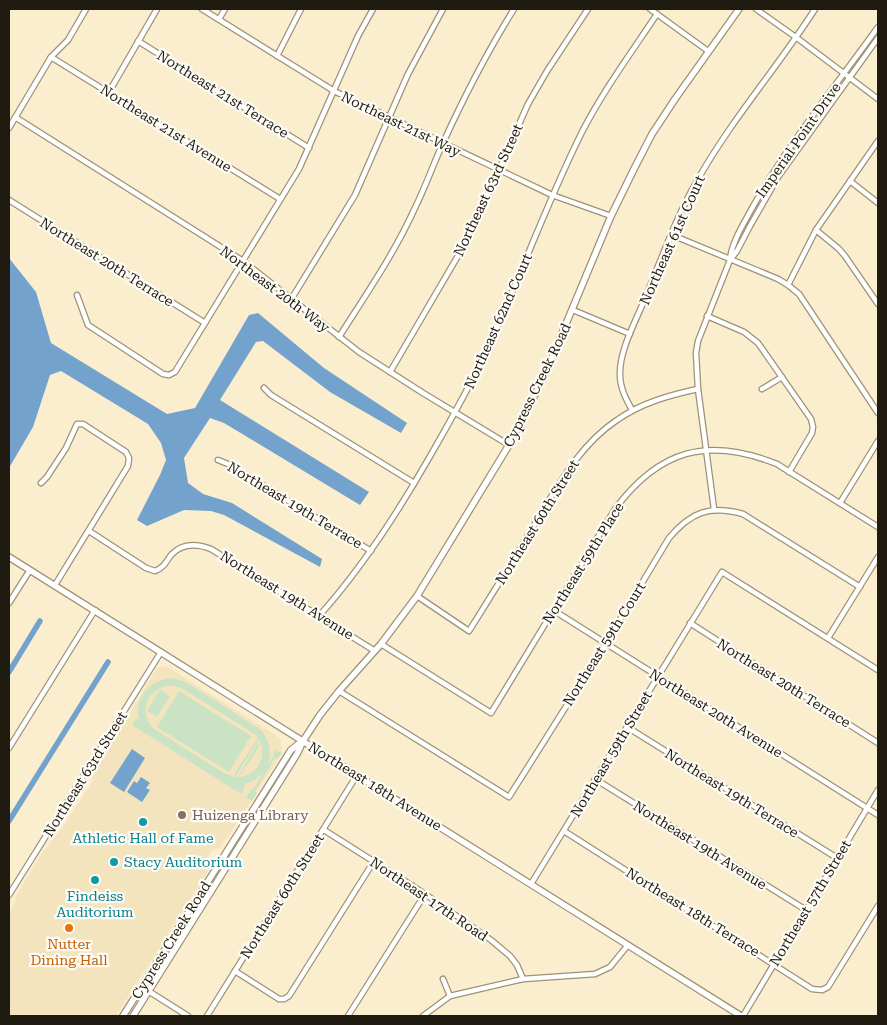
<svg xmlns="http://www.w3.org/2000/svg" width="887" height="1025" font-family="'Roboto Serif',serif">
<style>
.built{fill:#f4e4be}
.green{fill:#cae3c5;fill-rule:evenodd}
.water{fill:#73a3cd}
.lines{fill:none;stroke-linecap:round;stroke-linejoin:round}
.canal{stroke:#73a3cd;stroke-width:5.5}
.street-casing{stroke:#9e9276;stroke-width:7}
.secondary-casing{stroke:#9e9276;stroke-width:8}
.street{stroke:#fff;stroke-width:4.5}
.secondary{stroke:#fff;stroke-width:5.5}
.education-dot{fill:#8d6e63;stroke:#fefcf6;stroke-width:2}
.culture-dot{fill:#0f9aa8;stroke:#fefcf6;stroke-width:2}
.food-dot{fill:#e8710a;stroke:#fefcf6;stroke-width:2}
.labels{text-anchor:middle;stroke-width:4.5;stroke-linejoin:round;paint-order:stroke}
.street-label{font-size:14px;fill:#1f1b10;stroke:#fefcf6}
.education-label{font-size:14px;fill:#785e54;stroke:#fefcf6;text-anchor:start}
.culture-label{font-size:14px;fill:#0d838f;stroke:#fefcf6}
.food-label{font-size:14px;fill:#c56008;stroke:#fefcf6}
</style>
<rect width="100%" height="100%" fill="#fbeecf"/>
<!-- built -->
<path class="built" d="M 166,666 L 280,738 L 282,753 L 221,847 L 212,850 L 204,863 L 208,871 L 207,873 L 116,1016 L 9,1016 L 9,912 L 17,899 L 15,898 L 44,849 L 45,850 L 64,825 L 93,780 L 92,777 L 157,668 Z"/>
<!-- green -->
<g class="green">
<path d="M 171,678 L 186,682 L 261,730 C 270,741 272,753 268,766 L 276,750 L 282,753 L 277,759 L 275,758 L 255,791 L 257,793 L 252,801 L 246,797 L 251,790 L 253,790 L 263,773 L 253,781 L 243,785 L 245,787 L 241,794 L 132,725 L 136,718 L 139,720 C 134,698 149,680 171,678 ZM 166,686 L 175,686 L 183,689 L 256,735 L 258,738 L 234,774 L 236,776 L 259,739 C 268,756 258,775 239,777 L 260,745 L 257,744 L 238,777 L 236,777 L 224,773 L 154,729 C 139,714 145,691 166,686 Z"/>
<path d="M 160,689 L 170,696 L 157,717 L 147,711 Z"/>
<path d="M 179,691 L 251,736 L 229,772 L 157,727 Z"/>
</g>
<!-- water -->
<g class="water">
<path d="M 9,258 L 36,292 L 51,343 L 167,414 L 195,408 L 249,315 L 258,313 L 324,368 L 407,423 L 401,433 L 330,392 L 263,341 L 256,342 L 220,400 L 369,492 L 360,505 L 224,423 L 210,418 L 184,458 L 188,483 L 203,494 L 232,503 L 322,559 L 320,567 L 224,515 L 211,511 L 184,510 L 147,526 L 137,520 L 160,475 L 166,460 L 161,443 L 148,424 L 61,371 L 50,375 L 33,427 L 9,468 Z"/>
<path d="M 132,749 L 145,758 L 124,792 L 110,783 Z"/>
<path d="M 141,777 L 150,783 L 146,788 L 150,790 L 142,802 L 127,792 L 134,781 L 137,783 Z"/>
</g>
<g class="lines">
<!-- canal -->
<g class="canal">
<path d="M 9,672 L 40,621"/>
<path d="M 9,821 L 108,662"/>
</g>
<defs>
<g id="street">
<path d="M 202,9 L 334,91 L 552,195 L 611,216"/>
<path d="M 650,9 L 708,51"/>
<path d="M 756,9 L 797,38 L 878,99"/>
<path d="M 219,19 L 225,9"/>
<path d="M 138,41 L 309,148"/>
<path d="M 277,56 L 301,9"/>
<path d="M 51,57 L 280,199"/>
<path d="M 109,92 L 157,9"/>
<path d="M 15,117 L 243,261 L 359,352 L 423,393 L 509,445"/>
<path d="M 9,128 L 51,57 L 68,40 L 86,9"/>
<path d="M 850,181 L 878,203"/>
<path d="M 9,200 L 205,323"/>
<path d="M 816,230 L 839,249 L 845,256 L 878,304"/>
<path d="M 672,235 L 778,279 L 788,285 L 799,294 L 878,413"/>
<path d="M 730,259 C 732,242 743,225 751,210 C 787,145 835,87 878,27"/>
<path d="M 788,285 L 816,230 L 878,141"/>
<path d="M 77,295 L 88,325 L 163,374 L 169,375 L 175,372 L 299,169 L 358,36 L 373,9"/>
<path d="M 292,298 L 355,195 L 408,74 L 443,9"/>
<path d="M 573,310 L 630,334"/>
<path d="M 707,316 L 744,332 L 758,343 L 811,419 L 813,427 L 812,433 L 789,472"/>
<path d="M 339,337 C 365,296 394,254 414,210 C 425,188 433,165 443,143 C 464,97 487,52 514,9"/>
<path d="M 390,372 L 469,237 L 528,104 L 547,71 L 588,9"/>
<path d="M 264,388 L 271,395 L 414,483"/>
<path d="M 762,389 L 782,377"/>
<path d="M 632,410 C 626,399 620,388 620,375 C 619,350 637,319 646,296 C 662,258 676,217 697,181 C 731,120 778,67 815,9"/>
<path d="M 218,460 L 228,464 L 371,551"/>
<path d="M 41,483 L 47,477 L 66,448 L 77,424 L 83,424 L 126,452 L 129,458 L 128,466 L 55,585"/>
<path d="M 840,503 L 878,441"/>
<path d="M 714,509 L 698,389 L 696,353 L 698,341 L 730,260 L 737,251 L 750,226 L 778,177 L 878,38"/>
<path d="M 89,531 L 146,568 L 155,571 C 165,567 166,561 172,554 C 183,543 198,544 211,549 L 375,651"/>
<path d="M 417,596 L 469,631 C 491,596 512,562 533,527 C 557,488 578,446 617,420 C 641,403 670,395 698,389"/>
<path d="M 9,603 L 30,570"/>
<path d="M 553,610 L 878,815"/>
<path d="M 319,616 C 362,568 397,514 429,458 C 451,420 473,381 491,341 C 522,272 548,200 582,132 C 603,91 631,53 657,14"/>
<path d="M 690,623 L 878,743"/>
<path d="M 828,638 L 878,557"/>
<path d="M 381,644 L 491,713 L 615,509 C 659,450 707,436 777,464 L 878,527"/>
<path d="M 339,691 L 509,797 L 606,643 L 669,538 C 691,512 709,505 743,514 L 860,587"/>
<path d="M 627,727 L 837,858"/>
<path d="M 9,748 L 95,610"/>
<path d="M 595,779 L 806,910"/>
<path d="M 324,830 L 425,894 L 491,940 L 510,956 L 517,965 L 523,979"/>
<path d="M 564,831 L 812,989 L 822,990 L 828,987 L 878,906"/>
<path d="M 531,884 L 722,572 L 878,670"/>
<path d="M 9,895 L 161,652"/>
<path d="M 235,971 L 279,999 L 284,999 L 289,996 L 374,861"/>
<path d="M 443,979 L 450,996"/>
<path d="M 142,987 L 188,1016"/>
<path d="M 207,1016 L 357,775"/>
<path d="M 348,1016 L 425,894"/>
<path d="M 423,1016 L 450,996 L 523,979 L 595,974 L 610,967 L 628,945"/>
<path d="M 743,1016 L 878,790"/>
</g>
<g id="secondary">
<path d="M 9,557 L 741,1016"/>
<path d="M 123,1016 L 291,750 L 301,742"/>
<path d="M 133,1016 L 297,754 L 303,741 L 320,715 L 339,691 L 381,644 L 417,596 L 509,445 L 543,379 L 611,216 L 634,169 L 652,134 L 675,99 L 739,9"/>
</g>
</defs>
<!-- street casing -->
<use href="#street" class="street-casing"/>
<!-- secondary casing -->
<use href="#secondary" class="secondary-casing"/>
<!-- street -->
<use href="#street" class="street"/>
<!-- secondary -->
<use href="#secondary" class="secondary"/>
</g>
<!-- markers -->
<circle class="education-dot" cx="182" cy="815" r="5"/>
<g class="culture-dot">
<circle cx="143" cy="822" r="5"/>
<circle cx="114" cy="862" r="5"/>
<circle cx="95" cy="880" r="5"/>
</g>
<circle class="food-dot" cx="69" cy="928" r="5"/>
<g class="labels">
<!-- street labels -->
<g class="street-label">
<text transform="translate(223 94) rotate(32)" y="5">Northeast 21st Terrace</text>
<text transform="translate(401 124) rotate(26)" y="5">Northeast 21st Way</text>
<text transform="translate(166 128) rotate(32)" y="5">Northeast 21st Avenue</text>
<text transform="translate(798 140) rotate(-55)" y="5">Imperial Point Drive</text>
<text transform="translate(488 190) rotate(-65)" y="5">Northeast 63rd Street</text>
<text transform="translate(672 240) rotate(-66)" y="5">Northeast 61st Court</text>
<text transform="translate(107 262) rotate(32)" y="5">Northeast 20th Terrace</text>
<text transform="translate(275 289) rotate(37)" y="5">Northeast 20th Way</text>
<text transform="translate(498 321) rotate(-66)" y="5">Northeast 62nd Court</text>
<text transform="translate(537 385) rotate(-64)" y="5">Cypress Creek Road</text>
<text transform="translate(295 505) rotate(31)" y="5">Northeast 19th Terrace</text>
<text transform="translate(537 522) rotate(-58)" y="5">Northeast 60th Street</text>
<text transform="translate(583 563) rotate(-58)" y="5">Northeast 59th Place</text>
<text transform="translate(287 595) rotate(32)" y="5">Northeast 19th Avenue</text>
<text transform="translate(604 644) rotate(-58)" y="5">Northeast 59th Court</text>
<text transform="translate(784 683) rotate(32)" y="5">Northeast 20th Terrace</text>
<text transform="translate(716 713) rotate(32)" y="5">Northeast 20th Avenue</text>
<text transform="translate(611 754) rotate(-59)" y="5">Northeast 59th Street</text>
<text transform="translate(85 774) rotate(-58)" y="5">Northeast 63rd Street</text>
<text transform="translate(375 786) rotate(32)" y="5">Northeast 18th Avenue</text>
<text transform="translate(732 793) rotate(32)" y="5">Northeast 19th Terrace</text>
<text transform="translate(700 845) rotate(32)" y="5">Northeast 19th Avenue</text>
<text transform="translate(282 896) rotate(-58)" y="5">Northeast 60th Street</text>
<text transform="translate(429 899) rotate(34)" y="5">Northeast 17th Road</text>
<text transform="translate(810 903) rotate(-59)" y="5">Northeast 57th Street</text>
<text transform="translate(693 912) rotate(32)" y="5">Northeast 18th Terrace</text>
<text transform="translate(171 940) rotate(-58)" y="5">Cypress Creek Road</text>
</g>
<!-- education labels -->
<g class="education-label">
<text x="192" y="820">Huizenga Library</text>
</g>
<!-- culture labels -->
<g class="culture-label">
<text x="143" y="843">Athletic Hall of Fame</text>
<text x="124" y="867" text-anchor="start">Stacy Auditorium</text>
<text x="95" y="901">Findeiss<tspan x="95" dy="16">Auditorium</tspan></text>
</g>
<!-- food labels -->
<g class="food-label">
<text x="69" y="949">Nutter<tspan x="69" dy="16">Dining Hall</tspan></text>
</g>
</g>
<!-- border -->
<rect width="887" height="1025" fill="none" stroke="#1f1b10" stroke-width="20"/>
</svg>
